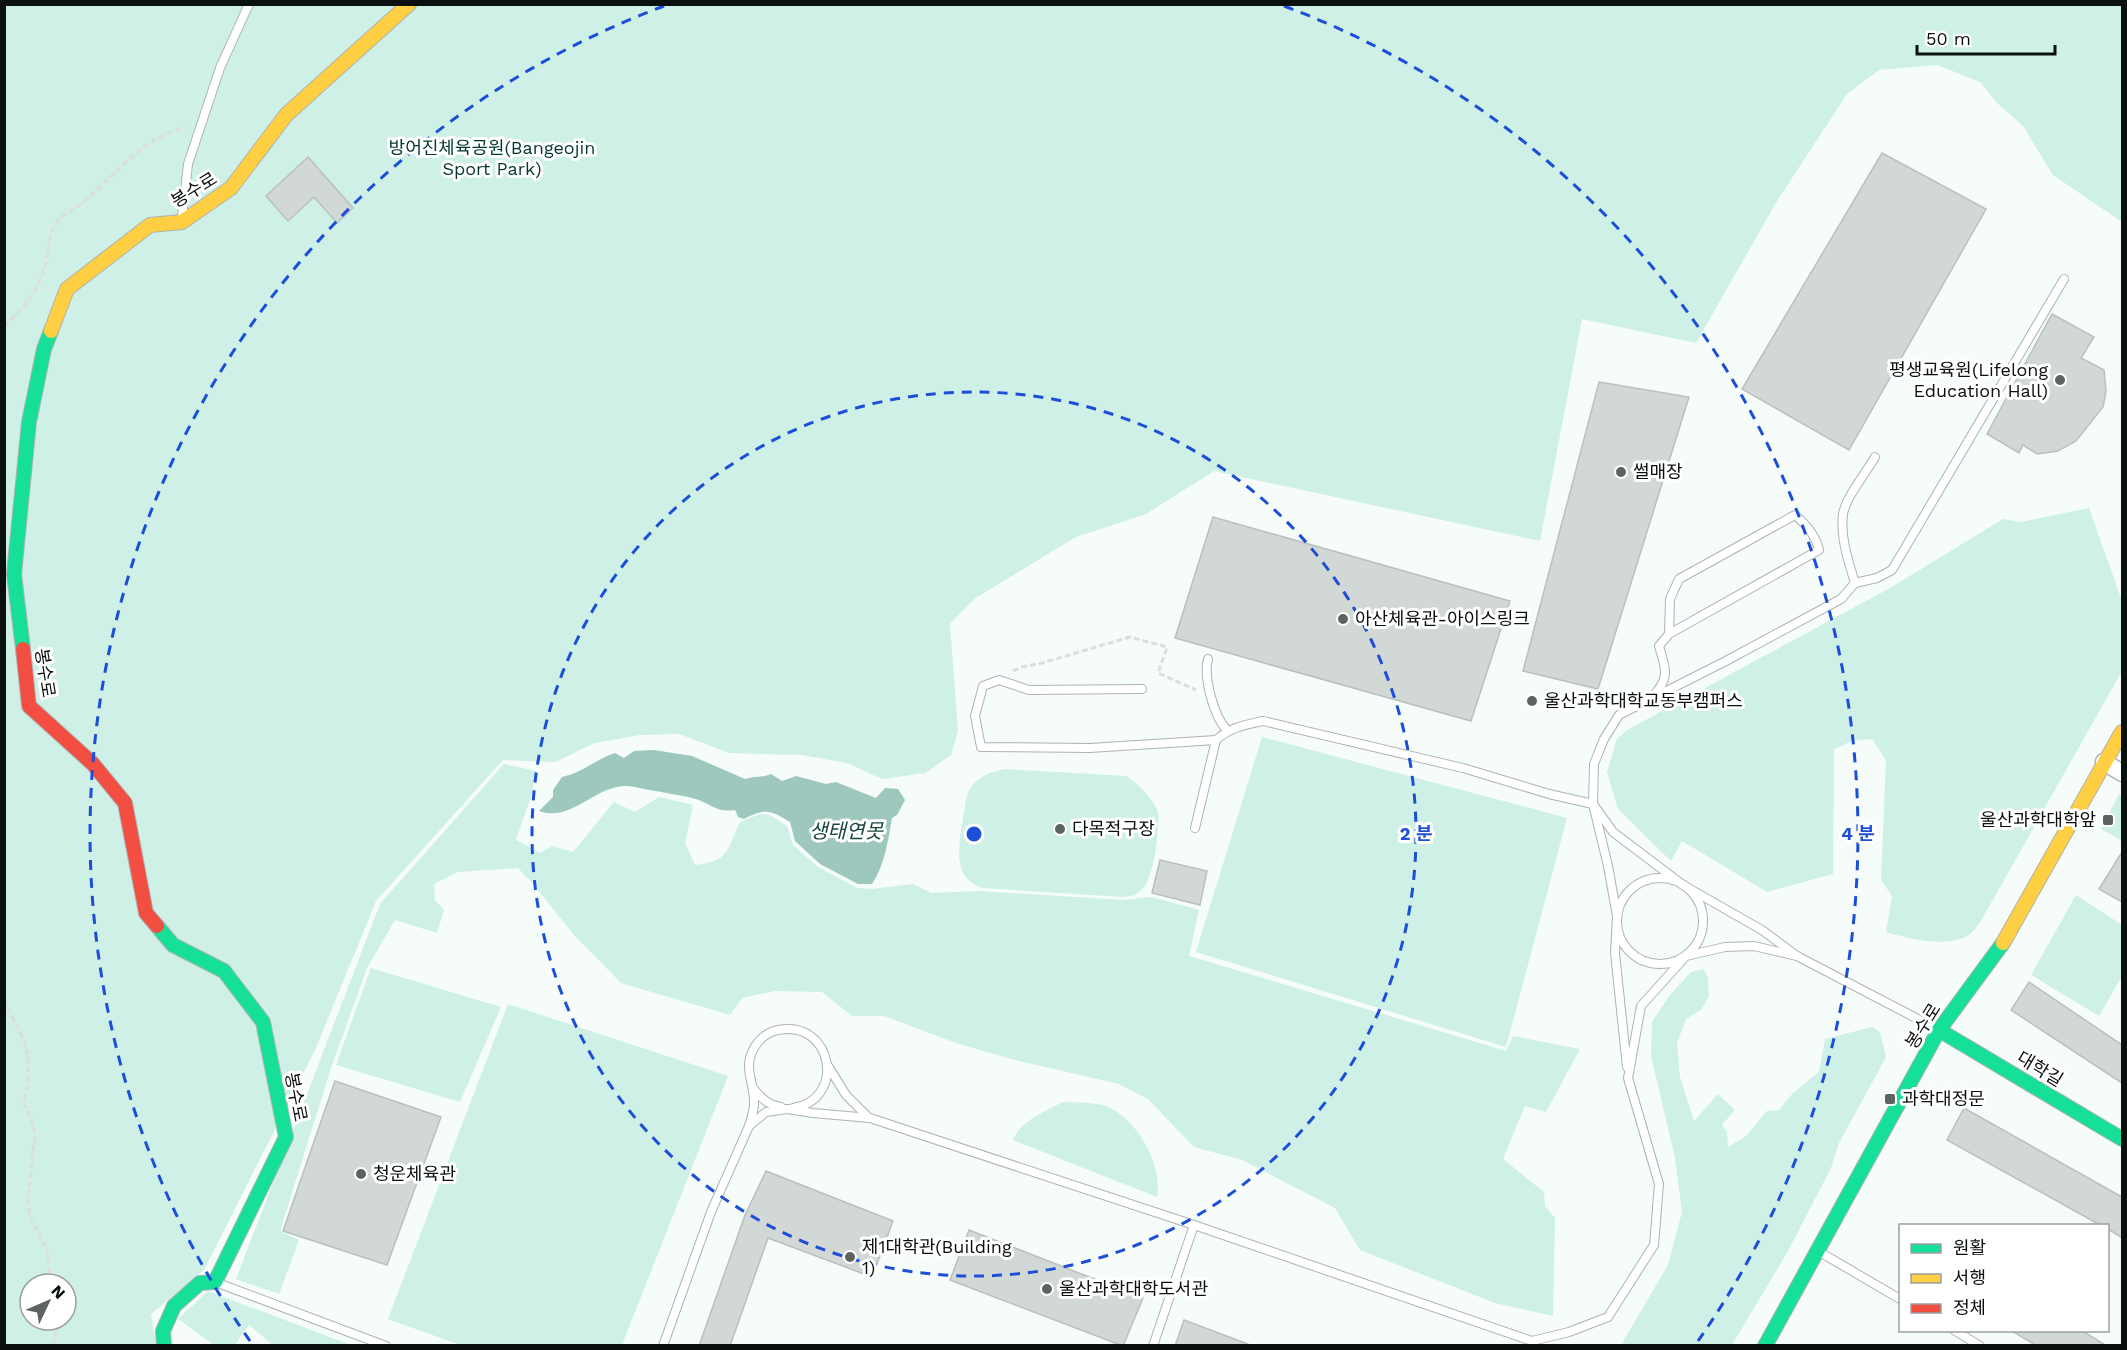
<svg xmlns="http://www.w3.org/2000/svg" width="2127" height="1350" font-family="'Work Sans','Noto Sans KR',sans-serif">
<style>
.green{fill:#cef0e7;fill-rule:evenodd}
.water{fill:#9ec8bd}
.building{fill:#d2d8d6;stroke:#bac0be;stroke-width:1.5}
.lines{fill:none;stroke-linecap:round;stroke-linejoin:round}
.lane-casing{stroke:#aeb3b2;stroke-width:10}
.street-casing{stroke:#aeb3b2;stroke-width:19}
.fast-casing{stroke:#aeb3b2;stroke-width:16}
.slow-casing{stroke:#aeb3b2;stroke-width:16}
.jam-casing{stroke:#aeb3b2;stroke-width:16}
.path{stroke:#dcdedd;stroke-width:3;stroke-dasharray:6 3;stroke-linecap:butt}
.lane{stroke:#fefffe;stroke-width:8}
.street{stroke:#fefffe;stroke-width:16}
.fast{stroke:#16e098;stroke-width:14}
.slow{stroke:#ffcf43;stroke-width:14}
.jam{stroke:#f24e42;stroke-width:14}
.ring{fill:none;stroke:#1d4ed8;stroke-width:3;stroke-dasharray:10 8}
.poi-dot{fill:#5c6361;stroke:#fff;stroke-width:2}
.labels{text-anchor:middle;stroke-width:6;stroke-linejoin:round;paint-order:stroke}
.park-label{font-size:18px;fill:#02382f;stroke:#fff}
.street-label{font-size:18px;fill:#0a100e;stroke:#fff}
.poi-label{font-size:18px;fill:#0a100e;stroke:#fff;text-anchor:start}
.water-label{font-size:20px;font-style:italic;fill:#17483e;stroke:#fff}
.centre{fill:#1d4ed8;stroke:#fff;stroke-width:3}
.ring-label{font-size:18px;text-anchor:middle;font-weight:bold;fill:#1d4ed8;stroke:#fff;stroke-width:6;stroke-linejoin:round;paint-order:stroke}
</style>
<rect width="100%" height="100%" fill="#f5fcfa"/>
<!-- green -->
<g class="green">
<path d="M 5,5 L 2122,5 L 2122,222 L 2053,175 L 2023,126 L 1997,103 L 1980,82 L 1937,65 L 1879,70 L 1847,94 L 1777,201 L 1696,343 L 1582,319 L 1540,541 L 1214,471 L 1146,514 L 1076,537 L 974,599 L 950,624 L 958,731 L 951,755 L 925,773 L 882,779 L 847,763 L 801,755 L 729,753 L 679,734 L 640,735 L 595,743 L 555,762 L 503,760 L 376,901 L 316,1048 L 204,1270 L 151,1314 L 156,1345 L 5,1346 ZM 30,1284 L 66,1284 L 66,1320 L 30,1320 Z"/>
<path d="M 2089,508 L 2122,601 L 2122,671 L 1982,919 C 1978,925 1972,934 1966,937 C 1941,947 1910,939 1886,932 L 1892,896 L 1881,880 L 1886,760 L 1872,739 L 1852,741 L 1834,749 L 1833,874 L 1767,892 L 1682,841 L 1671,861 L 1618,809 L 1607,772 L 1617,739 L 1627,730 L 1890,588 L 2003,519 L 2021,522 Z"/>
<path d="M 1262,737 L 1567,818 L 1506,1047 L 1196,952 Z"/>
<path d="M 504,764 L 536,771 L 532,794 L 516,840 L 540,853 L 552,846 L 573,852 L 614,802 L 635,812 L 659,797 L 693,805 L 685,843 L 695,865 C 730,861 726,851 740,822 L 760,814 L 770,815 L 787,826 L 793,845 L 818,867 L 857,888 L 872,889 L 913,884 L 931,893 L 978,891 L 1125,900 L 1151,897 L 1199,910 L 1189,956 L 1506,1051 L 1513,1036 L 1580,1049 L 1546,1112 L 1525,1106 L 1503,1159 L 1544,1192 L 1545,1206 L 1555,1218 L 1553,1316 L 1495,1303 L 1360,1250 L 1335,1208 L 1242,1160 L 1194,1147 L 1148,1099 L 1119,1084 L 1011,1059 L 956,1043 L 884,1016 L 852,1016 L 822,992 L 775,991 L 742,998 L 730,1015 L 621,983 L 573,934 L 534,885 L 518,868 L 458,872 L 434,884 L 435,900 L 444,910 L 437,933 L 395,920 L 367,968 L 332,1065 L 280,1231 L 299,1240 L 279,1294 L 236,1279 L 380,904 Z"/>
<path d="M 1004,769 L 1127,776 C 1140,786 1154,799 1159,815 C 1157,834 1156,885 1136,894 C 1133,896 1126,896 1122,897 L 983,888 C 951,879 959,844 963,819 C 965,809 965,795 971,787 C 979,776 992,772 1004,769 Z"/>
<path d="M 2119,794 L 2122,796 L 2122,841 L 2101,829 Z"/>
<path d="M 2076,895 L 2122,925 L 2122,976 L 2099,1016 L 2031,975 Z"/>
<path d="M 371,968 L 501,1007 L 460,1102 L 336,1065 Z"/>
<path d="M 1703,969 L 1708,977 L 1709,996 L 1701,1010 L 1686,1019 L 1677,1043 L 1680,1077 L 1694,1121 L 1718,1094 L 1735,1110 L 1722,1125 L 1727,1132 L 1728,1147 L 1746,1136 L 1767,1111 L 1779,1110 L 1792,1094 L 1819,1072 L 1825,1039 L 1872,1027 L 1880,1032 L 1886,1057 L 1839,1143 L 1831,1168 L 1788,1251 L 1732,1345 L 1621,1345 L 1668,1265 L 1682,1212 L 1675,1158 L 1651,1056 L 1652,1022 L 1670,995 L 1691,972 Z"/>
<path d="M 508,1004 L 728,1076 L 622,1345 L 460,1345 L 388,1319 Z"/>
<path d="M 1063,1102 C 1079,1103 1099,1101 1114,1110 C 1140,1125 1163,1167 1157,1197 L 1013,1140 C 1020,1121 1046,1111 1063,1102 Z"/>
<path d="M 208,1291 L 351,1345 L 273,1345 L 249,1325 L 235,1345 L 214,1345 L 178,1319 Z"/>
</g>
<!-- water -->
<path class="water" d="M 654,750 L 692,756 L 745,779 C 754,776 762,778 771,774 L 782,781 L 796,776 L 826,784 L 836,782 L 876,798 L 885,788 L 898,789 L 905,800 L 897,815 L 892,818 C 888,840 885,865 872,884 L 858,884 L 820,864 L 795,841 L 790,822 C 770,810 766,808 744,819 L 738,817 L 735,810 C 717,813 711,804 696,799 C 681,795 665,793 650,790 C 642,789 634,786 627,786 C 595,785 571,823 539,811 L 553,797 L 553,790 L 562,777 C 582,773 596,759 615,753 L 624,758 L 634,751 Z"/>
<!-- building -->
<g class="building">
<path d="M 1882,153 L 1986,209 L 1849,450 L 1742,389 Z"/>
<path d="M 308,157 L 353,208 L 337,223 L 314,197 L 288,221 L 266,196 Z"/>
<path d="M 2052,314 L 2094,337 L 2081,358 L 2104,370 L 2106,391 L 2103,407 L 2076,441 L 2058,451 L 2037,454 L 2023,445 L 2019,453 L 1987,434 Z"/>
<path d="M 1599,382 L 1689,397 L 1598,689 L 1523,671 Z"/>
<path d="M 1213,517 L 1510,601 L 1471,721 L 1175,638 Z"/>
<path d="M 2122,852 L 2122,902 L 2099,889 Z"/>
<path d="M 1160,860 L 1207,871 L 1200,905 L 1152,893 Z"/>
<path d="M 2029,982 L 2122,1045 L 2122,1083 L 2011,1010 Z"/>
<path d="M 335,1081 L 441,1117 L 387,1265 L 283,1231 Z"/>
<path d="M 1964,1108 L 2122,1197 L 2122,1238 L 2108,1229 L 2108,1226 L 2100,1225 L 1947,1140 Z"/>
<path d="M 766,1171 L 893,1221 L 872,1277 L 768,1238 L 730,1346 L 699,1346 L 745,1215 Z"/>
<path d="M 969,1230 L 1143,1298 L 1123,1346 L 950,1280 Z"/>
<path d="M 1184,1320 L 1248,1344 L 1248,1346 L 1175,1346 Z"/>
<path d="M 2010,1330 L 2081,1330 L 2107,1346 L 2037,1346 Z"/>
</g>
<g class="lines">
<defs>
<g id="lane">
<path d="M 182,217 L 188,164 L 220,68 L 249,4"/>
<path d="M 1855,583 C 1848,560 1840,537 1843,514 C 1846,497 1866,473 1875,457"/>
<path d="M 1208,659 C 1203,677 1214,717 1227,730"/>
<path d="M 1142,689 L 1029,690 L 999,680 L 983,686 L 975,716 L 981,747 L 1090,748 L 1216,740"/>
<path d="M 1654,695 C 1671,676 1665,668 1659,646 L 1669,634 L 1819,550 C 1816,536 1807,525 1795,515 L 1679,579 L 1670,599 L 1669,634"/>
<path d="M 1195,828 L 1216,740 C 1231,727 1244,725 1263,721 L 1463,768 L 1549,794 L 1593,804 L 1608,866 L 1617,916 L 1615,953 L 1627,1067"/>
<circle cx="1660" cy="921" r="43"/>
<path d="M 1939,1030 L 1797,956 L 1762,930 L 1683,885 L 1613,832 L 1593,804 L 1594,764 L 1604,739 L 1619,715 L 1724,662 L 1841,599 L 1855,583 L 1877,578 L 1892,570 L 2064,279"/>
<path d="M 828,1066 L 846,1095 L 869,1118"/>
<path d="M 753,1088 C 761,1098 768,1105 781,1107"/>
<path d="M 749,1126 C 751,1119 754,1111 754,1104 C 755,1084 743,1069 753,1050 C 758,1040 767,1032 778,1030 C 833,1019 847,1100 793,1108"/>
<path d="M 1818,1251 L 1900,1299"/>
<path d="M 215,1282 L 386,1346"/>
<path d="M 1954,1330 L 1980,1346"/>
<path d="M 663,1346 L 711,1212 L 749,1126 L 766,1112 L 787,1109 L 813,1113 L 870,1118 L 1194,1225 L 1532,1341 L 1569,1332 L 1608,1317 L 1654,1245 L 1659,1184 L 1628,1078 L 1641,1006 L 1686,956 L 1725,947 L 1754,946 L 1797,956"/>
<path d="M 1153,1346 L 1194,1225"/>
</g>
<path id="street" d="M 2104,762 L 2122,773"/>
<g id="fast">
<path d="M 23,649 L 14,574 L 29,422 L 44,349 L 51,331"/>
<path d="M 157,926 L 173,945 L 224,971 L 263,1022 L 286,1137 L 215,1282 L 200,1283 L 174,1306 L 163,1331 L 164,1346"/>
<path d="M 1939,1030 L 2122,1139"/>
<path d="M 1765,1346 L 1939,1030 L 2003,943"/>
</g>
<g id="slow">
<path d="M 51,331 L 67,289 L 150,225 L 182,222 L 231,188 L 286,115 L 409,4"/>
<path d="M 2003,943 L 2122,732"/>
</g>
<path id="jam" d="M 23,649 L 29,706 L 93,764 L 125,803 L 146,913 L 157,926"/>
</defs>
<!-- lane casing -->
<use href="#lane" class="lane-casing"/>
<!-- street casing -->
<use href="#street" class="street-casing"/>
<!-- fast casing -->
<use href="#fast" class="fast-casing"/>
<!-- slow casing -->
<use href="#slow" class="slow-casing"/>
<!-- jam casing -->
<use href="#jam" class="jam-casing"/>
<!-- path -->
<g class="path">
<path d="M 4,326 C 22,311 39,289 45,266 C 49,252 48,234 57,222 C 62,214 75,209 82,203 C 114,177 143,136 185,128"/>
<path d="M 1013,671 L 1021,667 L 1042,663 L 1130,637 L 1167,647 L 1158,673 L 1196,690"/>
<path d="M 4,1000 L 25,1042 L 28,1061 L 28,1081 L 24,1104 L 31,1118 L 35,1133 L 28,1202 L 30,1217 L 47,1250 L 51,1284"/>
<path d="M 53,1346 L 56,1330 L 55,1320"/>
</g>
<!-- lane -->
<use href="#lane" class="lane"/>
<!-- street -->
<use href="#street" class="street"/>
<!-- fast -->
<use href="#fast" class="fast"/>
<!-- slow -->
<use href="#slow" class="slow"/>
<!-- jam -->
<use href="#jam" class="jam"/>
</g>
<!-- distance rings -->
<g class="ring">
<circle cx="974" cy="834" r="442"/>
<path d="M250 1341A884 884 0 0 1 664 6M1284 6A884 884 0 0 1 1698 1341"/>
</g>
<!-- markers -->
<g class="poi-dot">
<circle cx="2060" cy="380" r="6"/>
<circle cx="1621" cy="472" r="6"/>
<circle cx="1343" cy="619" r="6"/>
<circle cx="1532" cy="701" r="6"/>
<rect x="2102" y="814" width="12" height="12" rx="3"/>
<circle cx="1060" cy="829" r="6"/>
<rect x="1884" y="1093" width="12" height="12" rx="3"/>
<circle cx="361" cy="1174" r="6"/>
<circle cx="850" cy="1257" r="6"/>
<circle cx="1047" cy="1289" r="6"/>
</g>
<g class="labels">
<!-- park labels -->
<g class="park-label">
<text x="492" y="154">방어진체육공원(Bangeojin<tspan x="492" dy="21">Sport Park)</tspan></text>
</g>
<!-- street labels -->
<g class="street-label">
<text transform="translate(194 190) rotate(-32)" y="6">봉수로</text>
<text transform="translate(45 673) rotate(81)" y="6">봉수로</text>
<text transform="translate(1923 1026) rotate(-58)" y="6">봉수로</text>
<text transform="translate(2040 1069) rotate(31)" y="6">대학길</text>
<text transform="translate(296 1097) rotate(79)" y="6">봉수로</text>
</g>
<!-- poi labels -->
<g class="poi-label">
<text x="2048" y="376" text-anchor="end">평생교육원(Lifelong<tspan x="2048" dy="21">Education Hall)</tspan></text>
<text x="1633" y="478">썰매장</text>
<text x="1355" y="625">아산체육관-아이스링크</text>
<text x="1544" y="707">울산과학대학교동부캠퍼스</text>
<text x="2096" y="826" text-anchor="end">울산과학대학앞</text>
<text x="1072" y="835">다목적구장</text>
<text x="1902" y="1105">과학대정문</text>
<text x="373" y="1180">청운체육관</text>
<text x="862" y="1253">제1대학관(Building<tspan x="862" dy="21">1)</tspan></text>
<text x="1059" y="1295">울산과학대학도서관</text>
</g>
<!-- water labels -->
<g class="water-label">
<text x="846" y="838">생태연못</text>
</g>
</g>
<circle cx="974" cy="834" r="9" class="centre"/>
<g class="ring-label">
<text x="1416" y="840">2 분</text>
<text x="1858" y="840">4 분</text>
</g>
<!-- border -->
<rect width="2127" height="1350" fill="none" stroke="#0a100e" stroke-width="12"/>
<!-- legend -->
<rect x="1899" y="1224" width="210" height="108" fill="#ffffff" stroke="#9d9f9f" stroke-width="1.5"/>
<rect x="1911" y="1244" width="30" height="9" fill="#16e098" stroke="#9d9f9f" stroke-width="1.5"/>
<text x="1953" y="1254" font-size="18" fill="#0a100e">원활</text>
<rect x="1911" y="1274" width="30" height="9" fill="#ffcf43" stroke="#9d9f9f" stroke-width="1.5"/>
<text x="1953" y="1284" font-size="18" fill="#0a100e">서행</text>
<rect x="1911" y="1304" width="30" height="9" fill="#f24e42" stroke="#9d9f9f" stroke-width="1.5"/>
<text x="1953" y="1314" font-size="18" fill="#0a100e">정체</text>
<!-- north arrow -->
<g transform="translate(48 1302) rotate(46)"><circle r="28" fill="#ffffff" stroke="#9d9f9f" stroke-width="1.5"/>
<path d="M0-4.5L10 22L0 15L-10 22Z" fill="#5c6361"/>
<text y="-9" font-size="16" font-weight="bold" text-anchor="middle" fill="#0a100e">N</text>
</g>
<!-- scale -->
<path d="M1917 45v9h138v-9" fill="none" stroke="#0a100e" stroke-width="3"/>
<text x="1926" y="45" font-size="18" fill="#0a100e" stroke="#ffffff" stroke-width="4.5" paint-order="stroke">50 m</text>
</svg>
